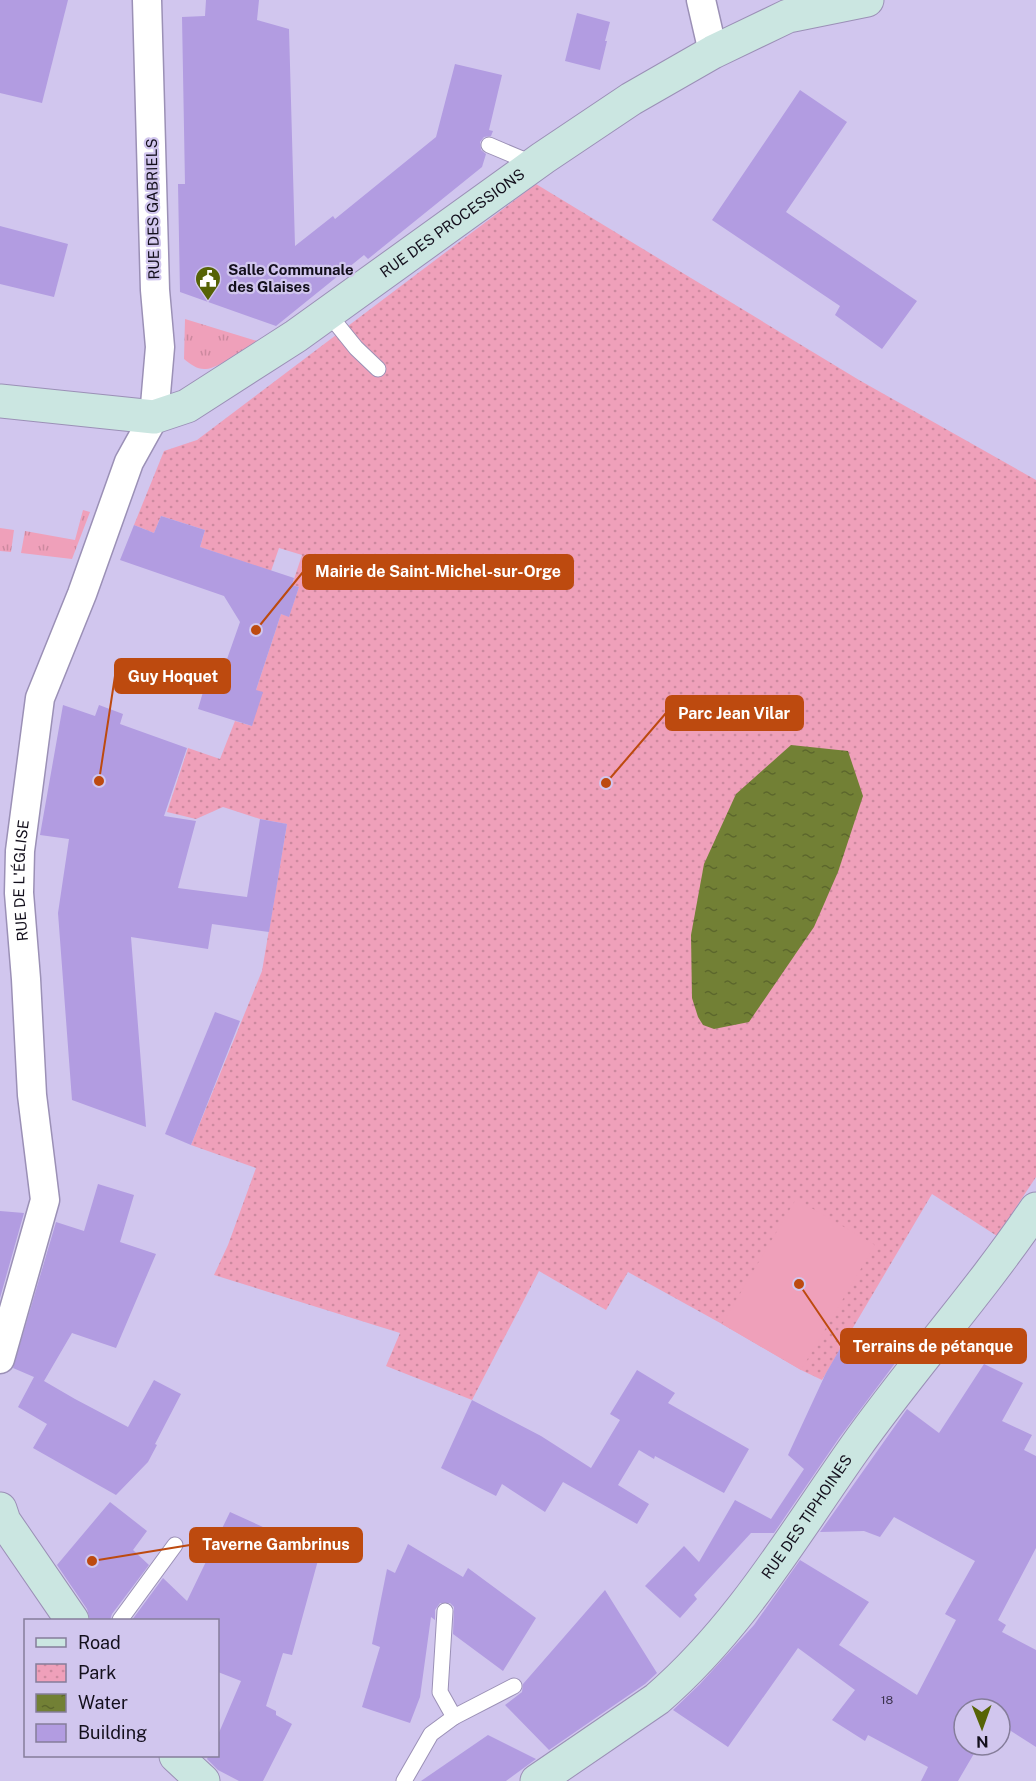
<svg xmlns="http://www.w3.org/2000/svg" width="1036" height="1781" font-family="'Public Sans',sans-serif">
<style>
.grass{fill:url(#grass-tufts)}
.park{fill:url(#park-dots)}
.garden{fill:#efa0ba}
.water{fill:url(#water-ripples)}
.building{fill:#b29ce1}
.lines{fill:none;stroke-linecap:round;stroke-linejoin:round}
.lane-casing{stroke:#9b90b6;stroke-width:17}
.street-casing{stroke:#9b90b6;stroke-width:31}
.secondary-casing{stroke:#9b90b6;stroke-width:35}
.lane{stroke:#fff;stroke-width:15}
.street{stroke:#fff;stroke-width:28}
.secondary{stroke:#cbe6e1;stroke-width:33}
.labels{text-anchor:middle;stroke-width:4.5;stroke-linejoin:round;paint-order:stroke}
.number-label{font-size:12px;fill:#3b324d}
.street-label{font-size:15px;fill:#130f1c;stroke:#d1c6ee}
.poi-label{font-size:15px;font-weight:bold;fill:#130f1c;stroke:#d1c6ee;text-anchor:start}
.leader{fill:none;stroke:#bd4a0f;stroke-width:2}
.callout-dot{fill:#bd4a0f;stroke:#d1c6ee;stroke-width:2}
.callout{fill:#bd4a0f;stroke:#bd4a0f;stroke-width:2}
.callout-label{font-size:16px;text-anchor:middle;font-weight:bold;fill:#fff}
</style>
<defs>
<pattern id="grass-tufts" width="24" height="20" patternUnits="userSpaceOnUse" patternTransform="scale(1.5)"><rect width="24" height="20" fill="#efa0ba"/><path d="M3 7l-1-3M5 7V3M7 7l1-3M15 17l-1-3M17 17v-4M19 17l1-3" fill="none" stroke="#cc899f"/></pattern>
<pattern id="park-dots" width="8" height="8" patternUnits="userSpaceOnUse" patternTransform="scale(1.5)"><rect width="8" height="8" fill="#efa0ba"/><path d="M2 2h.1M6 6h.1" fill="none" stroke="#cc899f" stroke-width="1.8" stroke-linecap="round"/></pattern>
<pattern id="water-ripples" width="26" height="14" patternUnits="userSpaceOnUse" patternTransform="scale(1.5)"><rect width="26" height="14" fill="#728035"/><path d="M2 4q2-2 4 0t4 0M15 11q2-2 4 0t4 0" fill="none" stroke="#5c672c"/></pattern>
</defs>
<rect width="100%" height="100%" fill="#d1c6ee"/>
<!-- grass -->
<g class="grass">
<path d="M 185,319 L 257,341 C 246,348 219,368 206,369 C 198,370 190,364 184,359 Z"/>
<path d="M 83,510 L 90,512 L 72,559 L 21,553 L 25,531 L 75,540 Z"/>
<path d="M 0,528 L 14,530 L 11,552 L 0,551 Z"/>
</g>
<!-- park -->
<path class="park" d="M 536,184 L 859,380 L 1036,480 L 1036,1177 L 997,1236 L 932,1194 L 822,1380 L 801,1370 L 722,1324 L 628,1272 L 606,1310 L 539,1271 L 472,1400 L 386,1366 L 400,1333 L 214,1275 L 228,1245 L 256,1168 L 191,1145 L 262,971 L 287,824 L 260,819 L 223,807 L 196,819 L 167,812 L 188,748 L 220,759 L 235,721 L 252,726 L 256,690 L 281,614 L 289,616 L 299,587 L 292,585 L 302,555 L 279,548 L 271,571 L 200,547 L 205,530 L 161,516 L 154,533 L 134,525 L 164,451 L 197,440 Z"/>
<!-- garden -->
<path class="garden" d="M 796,1199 L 875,1245 L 801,1370 L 722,1324 Z"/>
<!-- water -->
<path class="water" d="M 791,745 L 848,751 L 863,796 L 838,872 L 814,927 L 749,1022 L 714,1029 L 703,1025 L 698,1017 L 692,998 L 691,935 L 704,864 L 736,794 Z"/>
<!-- building -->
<g class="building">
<path d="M 0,0 L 68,0 L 42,103 L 0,93 Z"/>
<path d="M 206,0 L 259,0 L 257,20 L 289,29 L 295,246 L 333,216 L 335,219 L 436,137 L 455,64 L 502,75 L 489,130 L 493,131 L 491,136 L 484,137 L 480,142 L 481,150 L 486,154 L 482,167 L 368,259 L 364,255 L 276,326 L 180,292 L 178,184 L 185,184 L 182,17 L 205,16 Z"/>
<path d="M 577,13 L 610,22 L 605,41 L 607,41 L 600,70 L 565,61 Z"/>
<path d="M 800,90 L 847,122 L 786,212 L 917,301 L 882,349 L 835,315 L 840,306 L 712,220 Z"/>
<path d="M 0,226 L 68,244 L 54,297 L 0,284 Z"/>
<path d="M 161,516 L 205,530 L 200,547 L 294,578 L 292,585 L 299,587 L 289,617 L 281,614 L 256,690 L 263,692 L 252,726 L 198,709 L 208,675 L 220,679 L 240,622 L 224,596 L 120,560 L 134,525 L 154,533 Z"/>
<path d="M 63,705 L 95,716 L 99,705 L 123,714 L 120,724 L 187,748 L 164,816 L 196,821 L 178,888 L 247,897 L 260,819 L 287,824 L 269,932 L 212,924 L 208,949 L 131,937 L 146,1127 L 72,1100 L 58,913 L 69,839 L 40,835 Z"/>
<path d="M 215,1012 L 240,1021 L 191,1145 L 165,1134 Z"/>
<path d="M 98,1184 L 134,1195 L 120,1242 L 156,1254 L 116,1348 L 72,1333 L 44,1381 L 75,1399 L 128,1427 L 154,1380 L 181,1394 L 155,1444 L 157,1445 L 148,1462 L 116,1495 L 33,1448 L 47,1424 L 18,1407 L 34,1377 L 13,1368 L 56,1222 L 84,1231 Z"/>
<path d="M 0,1211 L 24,1213 L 0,1298 Z"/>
<path d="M 848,1335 L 896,1362 L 839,1438 L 774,1533 L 751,1533 L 694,1595 L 697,1599 L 680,1618 L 645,1586 L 684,1546 L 699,1562 L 735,1500 L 771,1519 L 804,1469 L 788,1455 L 826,1373 Z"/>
<path d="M 984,1364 L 1023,1383 L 1002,1421 L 1032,1435 L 1024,1450 L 1036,1456 L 1036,1548 L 998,1620 L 1006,1625 L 1002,1632 L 1036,1650 L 1036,1747 L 1000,1724 L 1000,1709 L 964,1709 L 964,1745 L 979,1745 L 958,1781 L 921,1781 L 928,1767 L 868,1735 L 865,1741 L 832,1720 L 855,1690 L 798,1648 L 728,1747 L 673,1710 L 700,1684 L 754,1625 L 800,1560 L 869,1602 L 839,1645 L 917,1695 L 956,1620 L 945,1614 L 975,1561 L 894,1517 L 880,1537 L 864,1531 L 820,1532 L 907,1409 L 939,1433 Z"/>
<path d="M 637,1370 L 675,1393 L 668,1403 L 749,1449 L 724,1493 L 655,1456 L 654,1459 L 639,1450 L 618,1485 L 649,1504 L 637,1524 L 563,1482 L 545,1512 L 502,1484 L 496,1496 L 441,1468 L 472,1400 L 541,1436 L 591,1468 L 620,1420 L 610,1414 Z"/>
<path d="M 110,1502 L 147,1531 L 133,1550 L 149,1565 L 112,1614 L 110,1620 L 90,1620 L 87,1609 L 57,1565 Z"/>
<path d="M 230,1512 L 320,1553 L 292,1655 L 283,1653 L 266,1706 L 276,1711 L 276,1715 L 292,1724 L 263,1781 L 239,1781 L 218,1770 L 207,1759 L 209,1755 L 218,1755 L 218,1735 L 241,1681 L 218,1672 L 218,1620 L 132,1620 L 163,1578 L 187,1601 Z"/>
<path d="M 408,1544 L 463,1577 L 468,1568 L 536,1618 L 503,1671 L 453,1634 L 454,1607 L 450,1603 L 440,1603 L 435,1610 L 435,1620 L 431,1617 L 420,1697 L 410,1723 L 362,1707 L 380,1647 L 372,1644 L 387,1569 L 395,1573 Z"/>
<path d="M 605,1590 L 657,1673 L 645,1684 L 549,1750 L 505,1705 L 522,1692 L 523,1684 Z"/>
<path d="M 488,1735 L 536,1759 L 506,1781 L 421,1781 Z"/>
</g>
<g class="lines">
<defs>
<g id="lane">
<path d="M 489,145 L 534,164"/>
<path d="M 327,312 L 356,348 L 378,369"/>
<path d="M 445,1611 L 440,1692 L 454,1717"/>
<path d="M 120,1620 L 175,1545"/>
<path d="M 404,1781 L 431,1734 L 454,1717 L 514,1686"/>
</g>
<g id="street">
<path d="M 701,0 L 713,52"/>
<path id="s1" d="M 0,1359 L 45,1200 L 32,1095 L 26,979 L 19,893 L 20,851 L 40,698 L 82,594 L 129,462 L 154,417 L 160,347 L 155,290 L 147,0"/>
</g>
<g id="secondary">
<path id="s2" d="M 0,401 L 154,417 L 187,406 L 296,336 L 543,158 L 631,99 L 713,52 L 788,16 L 867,0"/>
<path d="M 0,1509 L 4,1521 L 72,1620"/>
<path d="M 176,1756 L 203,1781"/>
<path id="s3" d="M 537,1781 L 657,1699 C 740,1627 792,1537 854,1449 C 912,1367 980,1292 1036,1209"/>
</g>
</defs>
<!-- lane casing -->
<use href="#lane" class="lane-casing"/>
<!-- street casing -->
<use href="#street" class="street-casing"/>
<!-- secondary casing -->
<use href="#secondary" class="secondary-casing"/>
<!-- lane -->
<use href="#lane" class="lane"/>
<!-- street -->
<use href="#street" class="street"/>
<!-- secondary -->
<use href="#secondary" class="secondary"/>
</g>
<!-- icons -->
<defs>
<symbol id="civic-pin" viewBox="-11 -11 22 30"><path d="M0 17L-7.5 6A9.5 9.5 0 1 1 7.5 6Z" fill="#566305" stroke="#d1c6ee"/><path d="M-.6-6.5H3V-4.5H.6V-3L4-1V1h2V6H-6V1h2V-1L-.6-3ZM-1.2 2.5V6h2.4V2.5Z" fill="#fff"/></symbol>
</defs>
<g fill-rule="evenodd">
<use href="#civic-pin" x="193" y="264" width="30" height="40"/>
</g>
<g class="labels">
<!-- number labels -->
<g class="number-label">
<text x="887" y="1704">18</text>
</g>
<!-- street labels -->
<g class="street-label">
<text transform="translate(153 209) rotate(-91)" y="5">RUE DES GABRIELS</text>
<text dy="5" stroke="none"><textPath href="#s2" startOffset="512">RUE DES PROCESSIONS</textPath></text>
<text dy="5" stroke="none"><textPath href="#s1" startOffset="486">RUE DE L'ÉGLISE</textPath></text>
<text dy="5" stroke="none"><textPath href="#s3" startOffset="382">RUE DES TIPHOINES</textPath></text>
</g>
<!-- poi labels -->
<g class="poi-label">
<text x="228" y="275">Salle Communale<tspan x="228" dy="17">des Glaises</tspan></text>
</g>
</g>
<!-- callouts -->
<path class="leader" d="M256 630L303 572M99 781L115 676M606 783L666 713M799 1284L841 1346M92 1561L190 1545"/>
<g class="callout-dot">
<circle cx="256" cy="630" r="6"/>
<circle cx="99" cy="781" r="6"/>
<circle cx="606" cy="783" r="6"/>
<circle cx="799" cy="1284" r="6"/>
<circle cx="92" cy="1561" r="6"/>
</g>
<g class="callout">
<rect x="303" y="555" width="270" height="34" rx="6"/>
<rect x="115" y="659" width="115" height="34" rx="6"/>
<rect x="666" y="696" width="137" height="34" rx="6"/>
<rect x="841" y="1329" width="185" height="34" rx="6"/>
<rect x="190" y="1528" width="172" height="34" rx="6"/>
</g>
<g class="callout-label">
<text x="438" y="577">Mairie de Saint-Michel-sur-Orge</text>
<text x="173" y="682">Guy Hoquet</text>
<text x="734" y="719">Parc Jean Vilar</text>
<text x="933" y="1352">Terrains de pétanque</text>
<text x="276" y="1550">Taverne Gambrinus</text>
</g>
<!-- legend -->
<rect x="24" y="1619" width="195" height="138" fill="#d1c6ee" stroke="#857d9a" stroke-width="1.5"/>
<rect x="36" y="1638" width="30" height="9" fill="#cbe6e1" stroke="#857d9a" stroke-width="1.5"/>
<text x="78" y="1649" font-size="18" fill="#130f1c">Road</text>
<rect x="36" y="1664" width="30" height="18" fill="url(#park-dots)" stroke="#857d9a" stroke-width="1.5"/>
<text x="78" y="1679" font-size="18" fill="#130f1c">Park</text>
<rect x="36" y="1694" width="30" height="18" fill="url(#water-ripples)" stroke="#857d9a" stroke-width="1.5"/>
<text x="78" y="1709" font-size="18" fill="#130f1c">Water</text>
<rect x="36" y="1724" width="30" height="18" fill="#b29ce1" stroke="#857d9a" stroke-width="1.5"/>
<text x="78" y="1739" font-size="18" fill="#130f1c">Building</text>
<!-- north arrow -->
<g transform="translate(982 1727) rotate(179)"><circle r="28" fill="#d1c6ee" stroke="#857d9a" stroke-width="1.5"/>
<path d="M0-4.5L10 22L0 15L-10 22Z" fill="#566305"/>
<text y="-9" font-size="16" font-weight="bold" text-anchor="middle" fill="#130f1c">N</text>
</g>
</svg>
